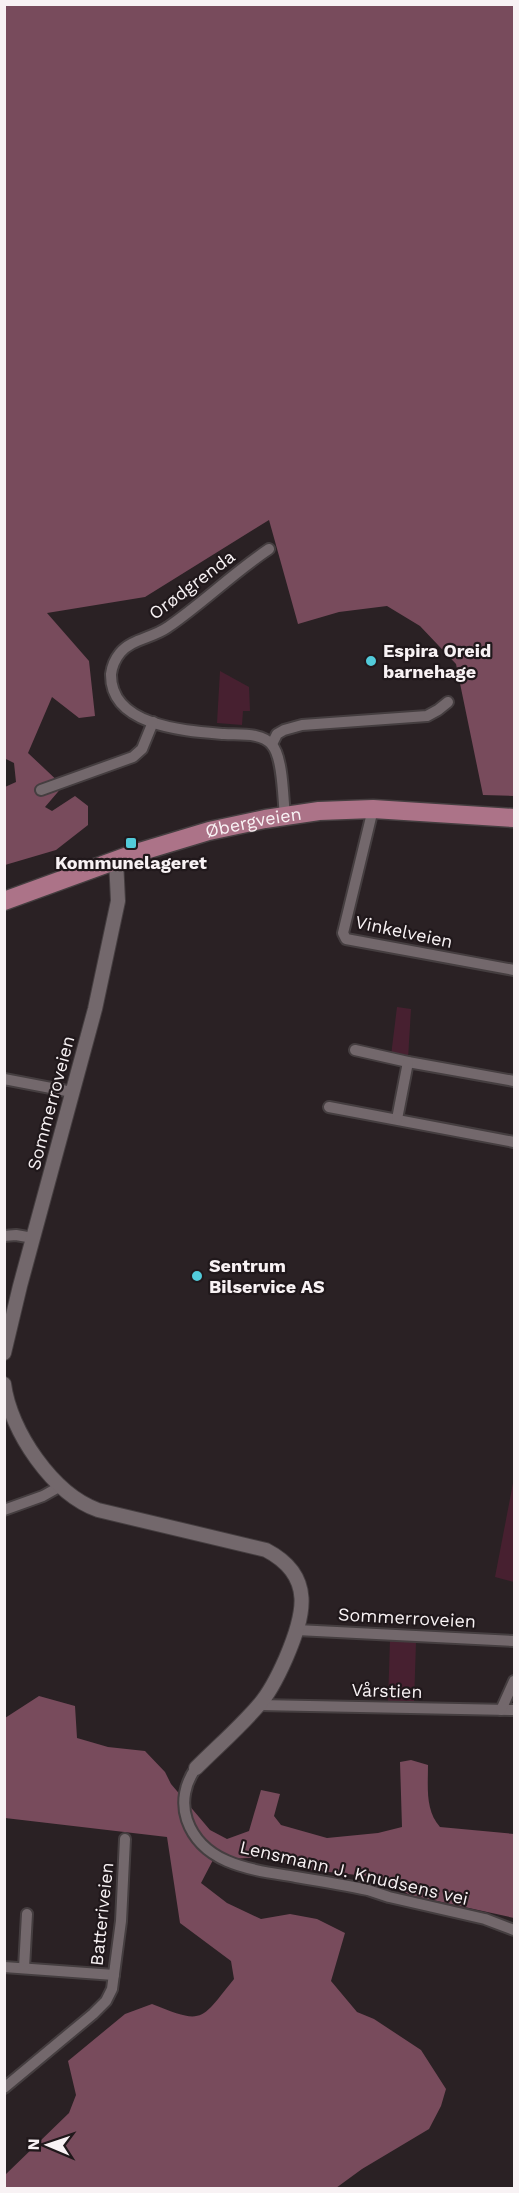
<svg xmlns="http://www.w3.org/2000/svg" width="519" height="2193" font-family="'Work Sans',sans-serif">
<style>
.green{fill:#472030}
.forest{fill:#784b5c}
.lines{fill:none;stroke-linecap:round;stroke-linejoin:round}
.minor-casing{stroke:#453e40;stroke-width:14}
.tertiary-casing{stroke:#453e40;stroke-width:16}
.primary-casing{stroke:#453e40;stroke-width:21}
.minor{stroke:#73686c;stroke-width:10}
.tertiary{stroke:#73686c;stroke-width:14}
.primary{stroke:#ac7388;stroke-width:18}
.poi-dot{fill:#52cbda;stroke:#20181b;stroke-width:2}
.labels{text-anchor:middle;stroke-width:4.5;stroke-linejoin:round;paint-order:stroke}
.street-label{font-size:18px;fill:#f8f2f4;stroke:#20181b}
.poi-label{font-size:18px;font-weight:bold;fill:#f8f2f4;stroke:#20181b;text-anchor:start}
</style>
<rect width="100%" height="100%" fill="#2a2124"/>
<!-- green -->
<g class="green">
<path d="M 220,671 L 249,687 L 250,711 L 243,711 L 242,725 L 217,723 Z"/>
<path d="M 397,1007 L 411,1009 L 408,1059 L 391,1056 Z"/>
<path d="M 514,1478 L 514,1582 L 495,1577 Z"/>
<path d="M 390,1640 L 416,1642 L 414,1703 L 388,1702 Z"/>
</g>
<!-- forest -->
<g class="forest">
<path d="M 5,5 L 514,5 L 514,796 L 483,795 L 456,664 L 420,626 L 387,606 L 339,612 L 298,624 L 269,520 L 145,597 L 47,613 L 89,661 L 95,716 L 79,718 L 52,697 L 28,753 L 63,786 L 45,807 L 52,811 L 75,796 L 88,806 L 88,825 L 56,850 L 5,865 L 5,787 L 16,782 L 14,763 L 4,758 Z"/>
<path d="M 39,1696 L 75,1706 L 77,1738 L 108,1747 L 145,1751 L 165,1772 L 171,1784 L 210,1830 L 227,1839 L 249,1831 L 261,1790 L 280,1794 L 274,1816 L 281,1825 L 327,1838 L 378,1833 L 402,1827 L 400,1762 L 411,1760 L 428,1765 C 428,1787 425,1810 440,1827 L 514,1834 L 514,1918 L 410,1895 L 376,1877 L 310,1870 L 265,1857 L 213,1860 L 201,1883 L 227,1903 L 261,1919 L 290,1914 L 317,1919 L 345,1933 L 331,1981 L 357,2012 L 374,2019 L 421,2050 L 446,2089 L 441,2106 L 429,2129 L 362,2169 L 336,2188 L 5,2188 L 5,2175 L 69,2113 L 76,2095 L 68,2061 L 125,2014 L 152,2004 C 204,2025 200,2021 234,1979 L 231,1961 L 180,1923 L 167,1837 L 5,1818 L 5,1718 Z"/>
</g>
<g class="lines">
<defs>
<g id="minor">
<path d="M 269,549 C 233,573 203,603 168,627 C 153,638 131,639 120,653 C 115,659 112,667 111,674 C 110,727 187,731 224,734 C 239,735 262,732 272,745 C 283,757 283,799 285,816"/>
<path d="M 272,744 L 277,734 L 284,730 L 302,725 L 427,716 L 438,710 L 448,702"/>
<path d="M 41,790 L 133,757 L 142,749 L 153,722"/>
<path d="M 373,809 L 343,933 L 346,939 L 514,970"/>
<path d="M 355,1050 L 408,1062 L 514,1081"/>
<path d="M 4,1079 L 72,1092"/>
<path d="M 329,1107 L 514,1142"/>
<path d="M 397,1119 L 408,1062"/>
<path d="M 4,1236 L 16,1235 L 33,1238"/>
<path d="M 4,1510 L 43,1496 L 59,1487"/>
<path d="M 297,1630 L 514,1641"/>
<path d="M 259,1705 L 514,1710"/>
<path d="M 501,1710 L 514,1681"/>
<path d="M 196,1768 C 185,1783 181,1802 187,1820 C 203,1866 255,1870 296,1877 C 320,1881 344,1885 368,1890 L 389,1897 L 485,1919 L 514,1930"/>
<path d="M 4,1967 L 114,1975"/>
<path d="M 24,1968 L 27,1914"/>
<path d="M 4,2088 L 93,2014 L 106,2001 L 112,1989 L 121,1921 L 125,1839"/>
</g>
<g id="tertiary">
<path d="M 4,1353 L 20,1286 L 95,1009 L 118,901 L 116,860"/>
<path d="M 4,1384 C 10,1431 53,1494 98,1510 L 266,1550 C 316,1576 304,1616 286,1658 C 279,1674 270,1693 258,1706 C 239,1728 217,1747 196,1768"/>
</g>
<g id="primary">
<path id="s1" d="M 4,901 L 136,853 L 209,831 L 265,819 L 319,811 L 373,809 L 514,818"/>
</g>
</defs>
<!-- minor casing -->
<use href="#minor" class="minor-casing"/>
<!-- tertiary casing -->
<use href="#tertiary" class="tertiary-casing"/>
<!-- primary casing -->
<use href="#primary" class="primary-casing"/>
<!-- minor -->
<use href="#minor" class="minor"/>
<!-- tertiary -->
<use href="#tertiary" class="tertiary"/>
<!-- primary -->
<use href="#primary" class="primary"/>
</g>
<!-- markers -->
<g class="poi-dot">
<circle cx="371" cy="661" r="6"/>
<rect x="125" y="837" width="12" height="12" rx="3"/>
<circle cx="197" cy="1276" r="6"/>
</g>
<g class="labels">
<!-- street labels -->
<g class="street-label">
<text transform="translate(192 585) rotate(-37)" y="6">Orødgrenda</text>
<text dy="6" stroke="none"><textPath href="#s1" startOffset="262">Øbergveien</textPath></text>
<text transform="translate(404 932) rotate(12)" y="6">Vinkelveien</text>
<text transform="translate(51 1103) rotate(-75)" y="6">Sommerroveien</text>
<text transform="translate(407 1618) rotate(3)" y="6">Sommerroveien</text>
<text transform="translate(387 1691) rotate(2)" y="6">Vårstien</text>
<text transform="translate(354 1873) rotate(13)" y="6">Lensmann J. Knudsens vei</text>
<text transform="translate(102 1914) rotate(-84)" y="6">Batteriveien</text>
</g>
<!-- poi labels -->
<g class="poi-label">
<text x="383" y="657">Espira Oreid<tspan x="383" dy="21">barnehage</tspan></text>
<text x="131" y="869" text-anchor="middle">Kommunelageret</text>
<text x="209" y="1272">Sentrum<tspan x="209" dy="21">Bilservice AS</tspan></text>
</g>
</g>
<!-- border -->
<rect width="519" height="2193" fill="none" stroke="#f8f2f4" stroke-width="12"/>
<!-- north arrow -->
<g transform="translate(48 2145) rotate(272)" stroke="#20181b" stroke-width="4.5" paint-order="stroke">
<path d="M0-4.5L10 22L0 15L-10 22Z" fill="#f8f2f4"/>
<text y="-9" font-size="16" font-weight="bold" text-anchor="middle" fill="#f8f2f4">N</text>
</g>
</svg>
